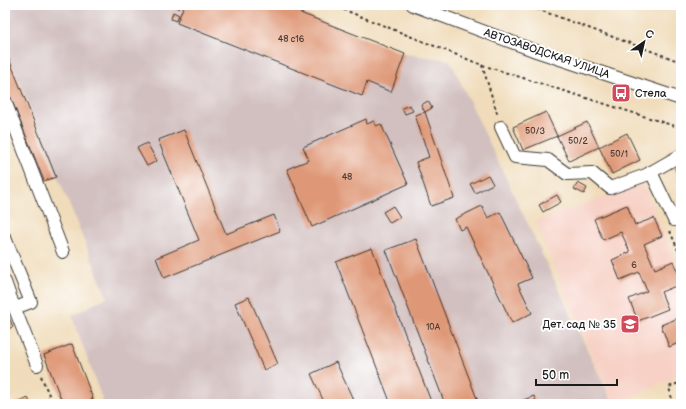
<svg xmlns="http://www.w3.org/2000/svg" width="686" height="409" font-family="'Balsamiq Sans',sans-serif">
<style>
.built{fill:#f7d1c6}
.industrial{fill:#d2bfbf}
.building{fill:#df9877}
.lines{fill:none;stroke-linecap:round;stroke-linejoin:round}
.minor-casing{stroke:#3c3934;stroke-width:14}
.path{stroke:#3c3934;stroke-width:2;stroke-dasharray:3 3;stroke-linecap:butt}
.minor{stroke:#fff;stroke-width:12}
.labels{text-anchor:middle;stroke-width:4;stroke-linejoin:round;paint-order:stroke}
.number-label{font-size:9px;fill:#4d3b33}
.street-label{font-size:11px;fill:#1c1c1c;stroke:#fff}
.poi-label{font-size:11px;fill:#1c1c1c;stroke:#fff;text-anchor:start}
</style>
<rect width="100%" height="100%" fill="#fff"/>
<filter id="ink" filterUnits="userSpaceOnUse"><feTurbulence type="fractalNoise" baseFrequency=".025" numOctaves="2"/><feDisplacementMap in="SourceGraphic" scale="8" xChannelSelector="R" yChannelSelector="G"/><feConvolveMatrix kernelMatrix="1 2 1 2 8 2 1 2 1" color-interpolation-filters="sRGB"/></filter>
<filter id="wash" filterUnits="userSpaceOnUse"><feTurbulence type="fractalNoise" baseFrequency=".012" numOctaves="4" result="noise"/><feDisplacementMap in="SourceGraphic" scale="16" xChannelSelector="R" yChannelSelector="G"/><feGaussianBlur stdDeviation="0.9" result="paint"/><feColorMatrix in="noise" values="0 0 0 0 0 0 0 0 0 0 0 0 0 0 0 0 0 1.4 0 .05"/><feComposite in="paint" operator="in"/></filter>
<g filter="url(#wash)">
<rect width="100%" height="100%" fill="#f0dcba"/>
<!-- built -->
<path class="built" d="M 643,184 L 681,274 L 681,375 L 613,404 L 535,221 Z"/>
<!-- industrial -->
<path class="industrial" d="M 5,5 L 280,5 L 405,54 L 450,60 L 613,404 L 99,404 L 102,399 L 72,316 L 107,297 L 5,47 Z"/>
<g id="blocks">
<!-- building -->
<g class="building">
<path d="M 171,5 L 181,5 L 179,9 Z"/>
<path d="M 184,5 L 280,5 L 405,54 L 391,92 L 367,82 L 362,96 L 177,23 Z"/>
<path d="M 173,12 L 179,15 L 176,21 L 171,19 Z"/>
<path d="M 5,49 L 56,177 L 44,181 L 5,83 Z"/>
<path d="M 428,101 L 432,108 L 425,112 L 421,105 Z"/>
<path d="M 410,105 L 413,111 L 405,114 L 402,108 Z"/>
<path d="M 425,112 L 454,198 L 431,206 L 416,162 L 429,157 L 415,115 Z"/>
<path d="M 546,112 L 557,136 L 523,150 L 513,127 Z"/>
<path d="M 366,119 L 367,124 L 374,121 L 376,126 L 381,124 L 408,184 L 312,227 L 287,169 L 309,160 L 303,147 Z"/>
<path d="M 587,122 L 599,147 L 569,161 L 557,136 Z"/>
<path d="M 184,130 L 226,234 L 274,215 L 280,231 L 164,278 L 156,258 L 199,240 L 158,140 Z"/>
<path d="M 627,133 L 640,160 L 612,174 L 599,147 Z"/>
<path d="M 147,143 L 157,161 L 147,166 L 137,148 Z"/>
<path d="M 681,167 L 681,184 L 675,168 Z"/>
<path d="M 488,175 L 493,184 L 475,193 L 470,184 Z"/>
<path d="M 578,183 L 587,188 L 584,194 L 574,189 Z"/>
<path d="M 557,195 L 561,202 L 543,212 L 539,205 Z"/>
<path d="M 627,205 L 635,225 L 654,218 L 662,236 L 644,244 L 655,269 L 673,261 L 681,280 L 681,284 L 661,292 L 668,309 L 638,321 L 629,299 L 647,291 L 639,272 L 620,280 L 612,260 L 630,252 L 621,232 L 603,240 L 594,219 Z"/>
<path d="M 393,206 L 400,217 L 390,223 L 383,212 Z"/>
<path d="M 482,206 L 488,218 L 500,212 L 532,278 L 518,284 L 532,313 L 512,323 L 466,227 L 460,230 L 455,219 Z"/>
<path d="M 416,239 L 479,404 L 445,404 L 386,250 Z"/>
<path d="M 372,248 L 432,404 L 391,404 L 336,262 Z"/>
<path d="M 249,297 L 278,364 L 264,370 L 235,303 Z"/>
<path d="M 5,308 L 13,327 L 5,330 Z"/>
<path d="M 681,317 L 681,342 L 669,347 L 661,325 Z"/>
<path d="M 72,344 L 93,399 L 79,404 L 63,404 L 44,355 Z"/>
<path d="M 336,362 L 355,404 L 325,404 L 311,374 Z"/>
<path d="M 534,396 L 537,404 L 513,404 Z"/>
<path d="M 28,398 L 31,404 L 14,404 Z"/>
</g>
</g>
</g>
<g filter="url(#ink)">
<use href="#blocks" fill-opacity="0" stroke="#3c3934" stroke-width="1"/>
<g class="lines">
<defs>
<g id="minor">
<path d="M 413,5 L 533,50 L 681,99"/>
<path d="M 5,101 L 63,252"/>
<path d="M 501,127 L 515,157 L 548,160 L 567,174 L 592,173 L 610,188 L 646,175 L 681,155"/>
<path d="M 651,172 L 674,220 L 681,216"/>
<path d="M 5,238 L 31,302 L 15,308"/>
<path d="M 5,282 L 11,299 L 5,301"/>
<path d="M 11,299 L 37,365"/>
</g>
</defs>
<!-- minor casing -->
<use href="#minor" class="minor-casing"/>
<!-- path -->
<g class="path">
<path d="M 332,5 L 482,65 L 681,128"/>
<path d="M 526,5 L 681,62"/>
<path d="M 482,65 L 498,116"/>
<path d="M 670,231 L 681,257"/>
<path d="M 41,376 L 53,404"/>
<path d="M 673,404 L 669,387 L 681,382"/>
</g>
<!-- minor -->
<use href="#minor" class="minor"/>
</g>
</g>
<!-- icons -->
<defs>
<symbol id="bus-square" viewBox="-11 -11 22 22"><rect x="-9" y="-9" width="18" height="18" rx="4" fill="#d1495b" stroke="#fff"/><path d="M-5-6H5V4H4V6H2V4H-2V6H-4V4H-5ZM-3.5-4V0h7V-4ZM-3.5 1.2v1.5H-2V1.2ZM2 1.2v1.5H3.5V1.2Z" fill="#fff"/></symbol>
<symbol id="school-square" viewBox="-11 -11 22 22"><rect x="-9" y="-9" width="18" height="18" rx="4" fill="#d1495b" stroke="#fff"/><path d="M0-5L7-2L0 1L-7-2ZM-4 1L0 2.5L4 1V4Q0 6-4 4Z" fill="#fff"/></symbol>
</defs>
<g fill-rule="evenodd">
<use href="#bus-square" x="610" y="82" width="22" height="22"/>
<use href="#school-square" x="619" y="313" width="22" height="22"/>
</g>
<g class="labels">
<!-- number labels -->
<g class="number-label">
<text x="291" y="42">48 с16</text>
<text x="535" y="134">50/3</text>
<text x="578" y="144">50/2</text>
<text x="619" y="157">50/1</text>
<text x="347" y="180">48</text>
<text x="634" y="268">6</text>
<text x="433" y="330">10А</text>
</g>
<!-- street labels -->
<g class="street-label">
<text transform="translate(547 53) rotate(19)" y="4">АВТОЗАВОДСКАЯ УЛИЦА</text>
</g>
<!-- poi labels -->
<g class="poi-label">
<text x="635" y="97">Стела</text>
<text x="616" y="328" text-anchor="end">Дет. сад № 35</text>
</g>
</g>
<!-- margin -->
<rect width="686" height="409" fill="none" stroke="#fff" stroke-width="20"/>
<!-- north arrow -->
<g transform="translate(644 42) rotate(34)" stroke="#ffffff" stroke-width="3" paint-order="stroke">
<path d="M0-3L7 15L0 10L-7 15Z" fill="#1c1c1c"/>
<text y="-6" font-size="11" font-weight="bold" text-anchor="middle" fill="#1c1c1c">С</text>
</g>
<!-- scale -->
<path d="M536 379v6h81v-6" fill="none" stroke="#1c1c1c" stroke-width="2"/>
<text x="542" y="379" font-size="12" fill="#1c1c1c" stroke="#ffffff" stroke-width="3" paint-order="stroke">50 m</text>
</svg>
